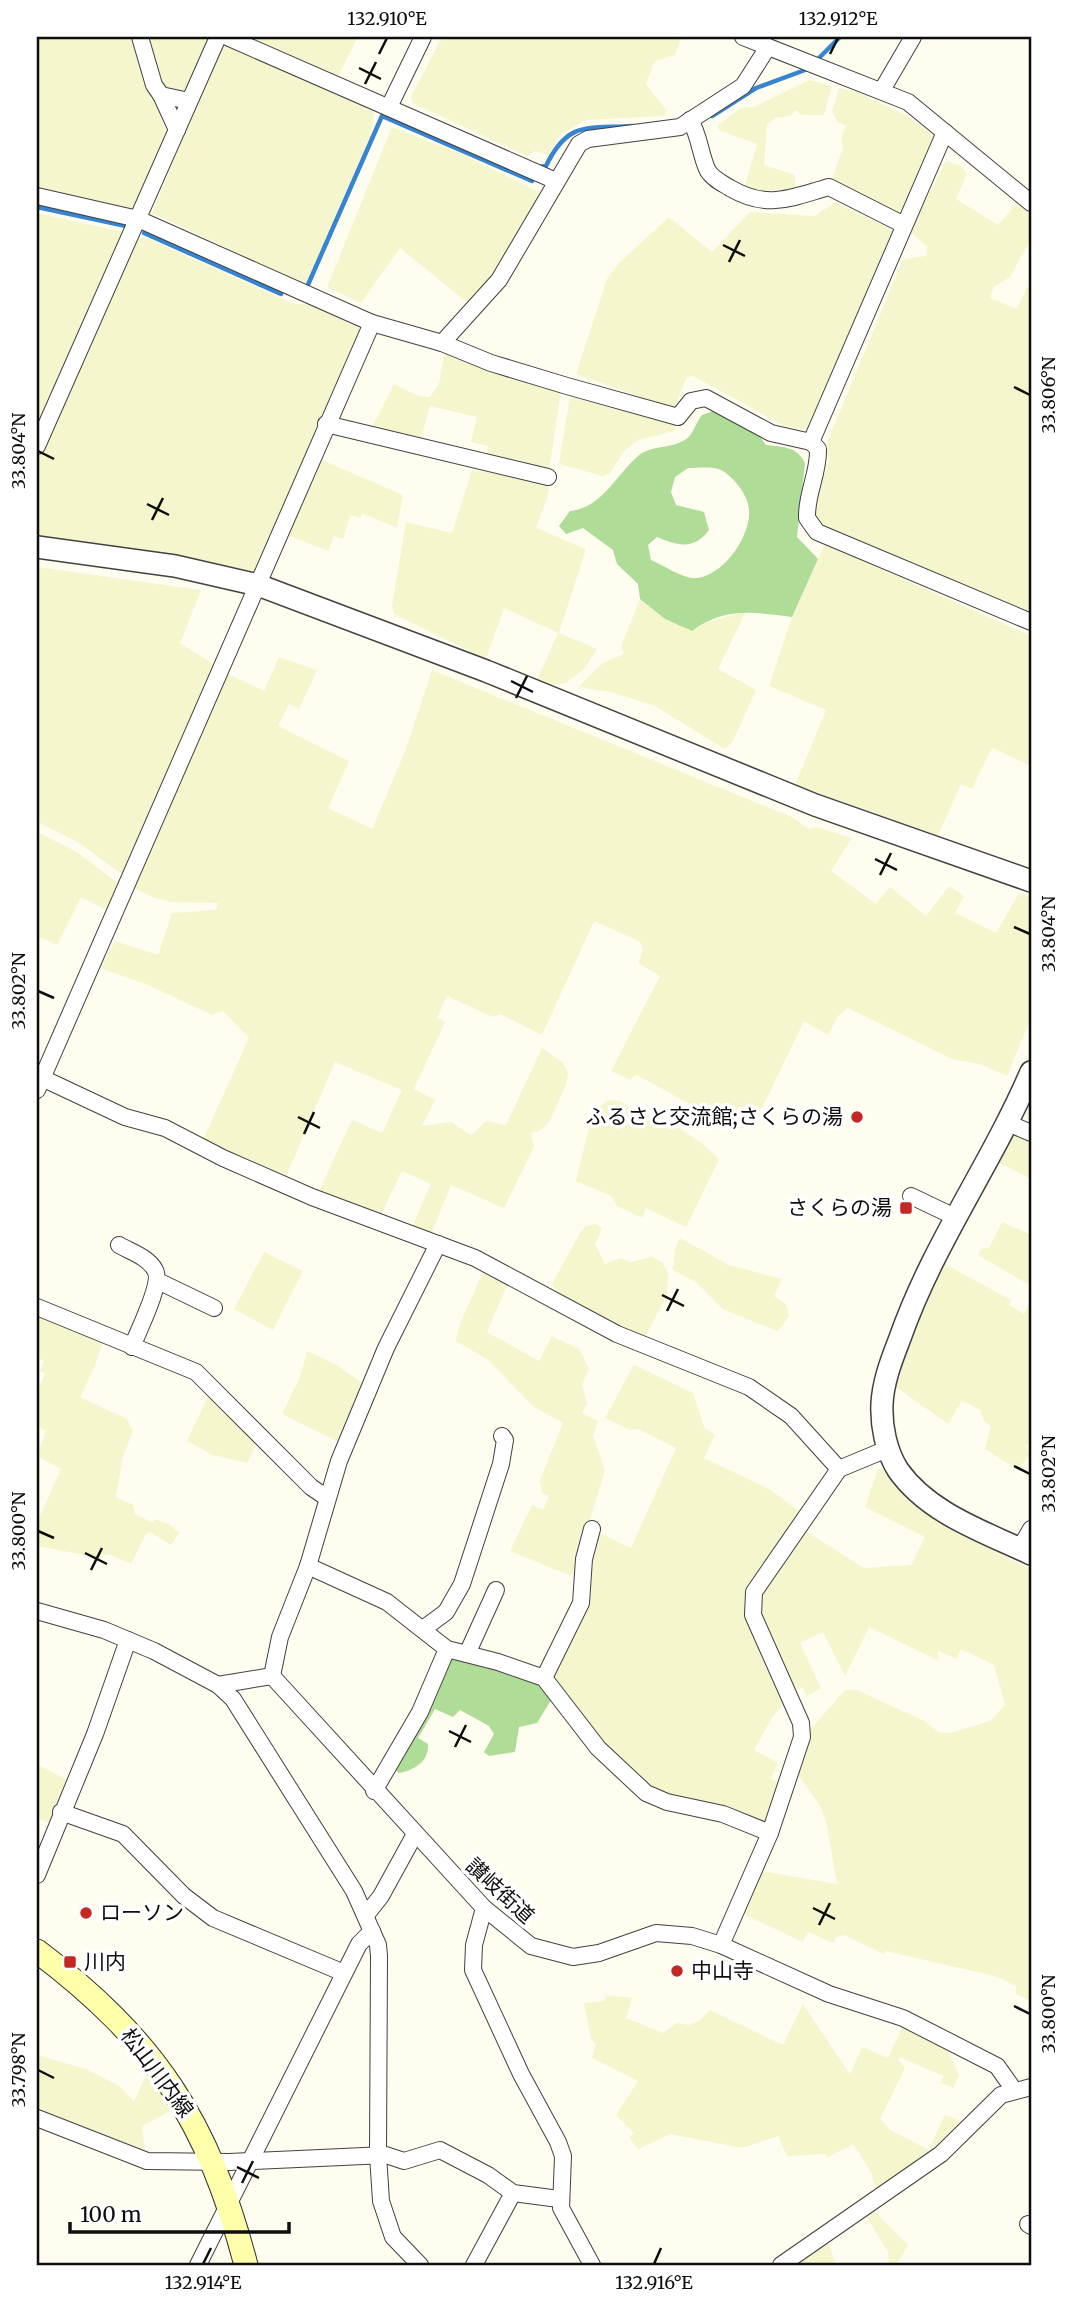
<svg xmlns="http://www.w3.org/2000/svg" width="1068" height="2302" font-family="Merriweather,'Noto Sans JP',serif">
<style>
.farmland{fill:#f5f6ce}
.forest{fill:#afdc96;fill-rule:evenodd}
.lines{fill:none;stroke-linecap:round;stroke-linejoin:round}
.stream{stroke:#3785d1;stroke-width:4.5}
.minor-casing{stroke:#414141;stroke-width:18}
.tertiary-casing{stroke:#414141;stroke-width:24}
.secondary-casing{stroke:#303030;stroke-width:25}
.minor{stroke:#fff;stroke-width:16}
.tertiary{stroke:#fff;stroke-width:21}
.secondary{stroke:#fffeaa;stroke-width:23}
.ticks{fill:none;stroke:#0e0e0e;stroke-width:2.5}
.poi-dot{fill:#c32922;stroke:#fff;stroke-width:2.5}
.labels{text-anchor:middle;stroke-width:7;stroke-linejoin:round;paint-order:stroke}
.poi-label{font-size:21px;fill:#0e0e0e;stroke:#fff;text-anchor:start}
.street-label{font-size:21px;fill:#0e0e0e;stroke:#fff}
.neatline{fill:none;stroke:#0e0e0e;stroke-width:2.5}
.ticks-label{font-size:18px;text-anchor:middle;fill:#0e0e0e}
</style>
<rect width="100%" height="100%" fill="#fffdef"/>
<!-- farmland -->
<g class="farmland">
<path d="M 37,37 L 134,37 L 166,133 L 133,210 L 37,191 Z"/>
<path d="M 145,37 L 209,37 L 185,92 L 163,89 Z"/>
<path d="M 243,37 L 358,37 L 337,78 Z"/>
<path d="M 442,37 L 682,37 L 675,55 L 655,61 L 646,84 L 667,111 L 664,116 L 585,120 L 560,135 L 548,155 L 535,151 L 527,156 L 412,103 L 411,97 Z"/>
<path d="M 223,43 L 374,112 L 371,134 L 305,285 L 152,213 Z"/>
<path d="M 809,80 L 832,86 L 824,115 L 802,115 L 795,110 L 791,116 L 775,118 L 767,125 L 764,165 L 795,175 L 795,189 L 759,191 L 747,188 L 745,185 L 757,144 L 719,130 L 718,125 L 741,108 L 754,107 Z"/>
<path d="M 839,88 L 857,92 L 909,117 L 935,137 L 901,214 L 832,179 L 843,148 L 841,138 L 846,126 L 838,122 L 832,112 Z"/>
<path d="M 392,127 L 462,154 L 541,193 L 501,265 L 469,304 L 400,248 L 361,303 L 327,287 Z"/>
<path d="M 946,161 L 961,166 L 967,174 L 956,199 L 998,225 L 1017,203 L 1022,206 L 1031,218 L 1031,238 L 1010,277 L 994,287 L 990,298 L 1017,309 L 1027,287 L 1031,288 L 1031,616 L 814,523 L 814,505 L 829,460 L 826,445 L 901,264 L 904,259 L 926,256 L 927,247 L 910,231 Z"/>
<path d="M 835,202 L 894,231 L 858,321 L 850,331 L 808,430 L 784,426 L 693,376 L 687,377 L 675,405 L 666,406 L 576,374 L 607,279 L 617,265 L 669,217 L 712,252 L 750,212 L 815,216 Z"/>
<path d="M 37,213 L 123,232 L 37,431 Z"/>
<path d="M 138,238 L 147,238 L 294,304 L 314,304 L 361,330 L 255,572 L 104,544 L 37,536 L 37,461 Z"/>
<path d="M 445,351 L 561,391 L 549,470 L 487,457 L 488,446 L 471,442 L 477,417 L 430,406 L 420,442 L 370,431 L 394,384 L 418,396 L 430,397 L 439,384 Z"/>
<path d="M 570,397 L 676,422 L 675,431 L 638,440 L 624,451 L 610,473 L 603,476 L 559,464 Z"/>
<path d="M 317,458 L 403,495 L 397,528 L 362,513 L 360,518 L 350,515 L 343,539 L 334,536 L 328,551 L 285,534 Z"/>
<path d="M 472,470 L 545,482 L 549,488 L 547,499 L 536,528 L 586,549 L 559,633 L 597,649 L 585,668 L 566,683 L 549,685 L 537,680 L 558,633 L 504,608 L 486,659 L 394,614 L 392,606 L 406,522 L 452,533 Z"/>
<path d="M 825,544 L 1031,636 L 1031,766 L 992,748 L 972,789 L 961,784 L 938,835 L 795,785 L 826,710 L 769,686 L 792,617 Z"/>
<path d="M 37,567 L 201,590 L 180,643 L 216,666 L 123,875 L 79,843 L 37,822 Z"/>
<path d="M 640,599 L 665,619 L 692,631 L 703,624 L 746,611 L 718,669 L 756,690 L 733,741 L 725,749 L 655,706 L 611,692 L 578,687 L 603,663 L 624,654 L 621,647 Z"/>
<path d="M 279,657 L 317,670 L 299,709 L 289,704 L 278,726 L 349,761 L 328,808 L 372,829 L 406,749 L 432,670 L 794,818 L 809,829 L 816,827 L 852,838 L 831,871 L 876,904 L 890,887 L 926,916 L 949,886 L 964,896 L 955,913 L 996,933 L 1019,893 L 1031,897 L 1031,1018 L 1007,1076 L 980,1064 L 952,1059 L 848,1008 L 838,1016 L 828,1035 L 804,1021 L 763,1106 L 742,1129 L 729,1126 L 646,1080 L 636,1075 L 630,1080 L 611,1071 L 660,976 L 638,963 L 643,950 L 639,941 L 594,921 L 542,1035 L 500,1014 L 493,1017 L 447,996 L 437,1018 L 445,1022 L 414,1089 L 435,1100 L 422,1126 L 451,1122 L 471,1135 L 486,1121 L 506,1125 L 542,1048 L 562,1062 L 568,1072 L 567,1082 L 549,1123 L 539,1131 L 531,1133 L 534,1147 L 504,1208 L 451,1185 L 430,1237 L 411,1229 L 431,1184 L 402,1171 L 380,1217 L 318,1193 L 352,1120 L 382,1133 L 402,1090 L 335,1062 L 285,1179 L 202,1142 L 249,1038 L 223,1011 L 212,1015 L 148,985 L 100,968 L 115,941 L 158,955 L 172,913 L 216,910 L 218,903 L 171,902 L 155,898 L 129,886 L 224,672 L 264,691 Z"/>
<path d="M 37,832 L 77,852 L 119,884 L 107,910 L 81,897 L 57,945 L 41,937 L 37,945 Z"/>
<path d="M 608,1100 L 620,1101 L 640,1114 L 666,1119 L 704,1145 L 719,1159 L 686,1227 L 646,1208 L 642,1218 L 617,1206 L 611,1196 L 576,1181 L 591,1119 L 599,1107 Z"/>
<path d="M 1015,1131 L 1031,1138 L 1031,1179 L 999,1163 Z"/>
<path d="M 1002,1222 L 1031,1235 L 1031,1286 L 978,1255 L 981,1249 L 989,1248 Z"/>
<path d="M 595,1224 L 602,1228 L 595,1244 L 605,1264 L 621,1258 L 631,1262 L 652,1257 L 663,1263 L 668,1273 L 667,1296 L 643,1340 L 565,1300 L 552,1284 L 580,1233 L 586,1226 Z"/>
<path d="M 680,1238 L 729,1265 L 782,1279 L 774,1296 L 786,1304 L 789,1316 L 786,1321 L 777,1331 L 724,1310 L 696,1282 L 673,1270 L 675,1249 Z"/>
<path d="M 264,1252 L 303,1271 L 273,1330 L 234,1309 Z"/>
<path d="M 943,1263 L 1011,1300 L 1009,1305 L 1024,1314 L 1031,1302 L 1031,1441 L 1025,1446 L 1031,1453 L 1018,1470 L 985,1449 L 991,1426 L 984,1421 L 980,1410 L 962,1401 L 948,1424 L 896,1387 L 919,1317 Z"/>
<path d="M 484,1269 L 509,1281 L 487,1332 L 539,1361 L 552,1336 L 579,1349 L 589,1369 L 582,1384 L 587,1404 L 582,1413 L 598,1421 L 593,1436 L 605,1470 L 584,1539 L 580,1573 L 569,1575 L 510,1551 L 532,1505 L 543,1510 L 549,1496 L 542,1493 L 540,1480 L 563,1423 L 534,1407 L 488,1360 L 456,1341 L 460,1324 Z"/>
<path d="M 37,1313 L 103,1341 L 95,1366 L 80,1397 L 127,1419 L 133,1431 L 123,1456 L 116,1497 L 133,1505 L 135,1514 L 153,1523 L 155,1519 L 169,1524 L 179,1533 L 171,1545 L 150,1532 L 145,1535 L 131,1564 L 108,1554 L 95,1557 L 37,1546 L 37,1523 L 61,1469 L 37,1456 L 46,1431 L 37,1426 L 37,1391 L 45,1374 L 40,1371 L 44,1361 L 37,1358 Z"/>
<path d="M 307,1351 L 335,1364 L 365,1385 L 341,1443 L 282,1414 L 300,1377 Z"/>
<path d="M 634,1365 L 693,1393 L 705,1429 L 715,1434 L 704,1458 L 769,1489 L 802,1513 L 754,1577 L 744,1601 L 786,1702 L 773,1716 L 754,1750 L 778,1763 L 771,1779 L 783,1785 L 767,1821 L 761,1822 L 714,1803 L 669,1796 L 645,1784 L 605,1747 L 553,1675 L 597,1532 L 631,1548 L 676,1448 L 638,1429 L 630,1430 L 605,1418 Z"/>
<path d="M 210,1392 L 257,1443 L 247,1463 L 213,1455 L 187,1441 Z"/>
<path d="M 878,1469 L 886,1470 L 904,1497 L 927,1515 L 1031,1570 L 1031,2001 L 1016,1994 L 1016,1986 L 995,1976 L 885,1951 L 884,1954 L 844,1935 L 836,1937 L 833,1943 L 808,1932 L 803,1942 L 741,1913 L 760,1871 L 837,1884 L 826,1821 L 819,1804 L 798,1775 L 809,1741 L 808,1732 L 845,1690 L 857,1690 L 924,1721 L 939,1732 L 950,1733 L 990,1721 L 1005,1705 L 994,1665 L 961,1649 L 956,1659 L 937,1650 L 939,1661 L 869,1627 L 845,1676 L 823,1632 L 800,1643 L 821,1688 L 807,1696 L 802,1687 L 794,1691 L 757,1605 L 758,1594 L 804,1530 L 864,1568 L 911,1565 L 925,1537 L 865,1507 Z"/>
<path d="M 37,1764 L 69,1781 L 50,1824 L 37,1818 Z"/>
<path d="M 606,1995 L 632,1998 L 626,2018 L 663,2033 L 677,2023 L 689,2025 L 700,2020 L 710,2010 L 783,2045 L 803,2004 L 850,2074 L 862,2047 L 888,2058 L 903,2025 L 939,2042 L 948,2051 L 959,2075 L 953,2088 L 941,2083 L 943,2076 L 900,2057 L 898,2060 L 905,2068 L 880,2119 L 890,2130 L 929,2150 L 945,2114 L 965,2124 L 937,2150 L 873,2193 L 875,2187 L 871,2172 L 853,2144 L 827,2158 L 825,2154 L 787,2156 L 778,2136 L 742,2148 L 670,2134 L 638,2149 L 629,2138 L 634,2133 L 616,2115 L 638,2081 L 592,2058 L 596,2044 L 591,2039 L 584,2003 L 604,2001 Z"/>
<path d="M 37,2055 L 86,2069 L 119,2086 L 134,2101 L 149,2069 L 174,2109 L 142,2126 L 145,2153 L 37,2112 Z"/>
<path d="M 872,2209 L 908,2245 L 896,2265 L 884,2265 L 889,2262 L 888,2252 L 865,2214 Z"/>
<path d="M 828,2241 L 836,2265 L 797,2265 Z"/>
</g>
<!-- forest -->
<g class="forest">
<path d="M 716,410 L 755,430 L 766,445 C 783,447 797,446 805,463 L 797,537 L 818,559 L 792,617 C 755,612 724,607 692,631 L 665,619 L 640,599 L 638,584 L 617,564 L 613,550 L 583,528 L 566,534 L 559,526 L 570,511 C 601,508 615,477 637,457 C 650,445 668,449 683,441 C 693,437 695,423 702,415 ZM 688,468 C 697,468 713,466 721,470 C 733,476 748,495 749,509 C 752,536 721,581 691,578 C 679,576 663,565 651,560 L 648,545 L 657,537 C 678,546 694,550 709,530 L 704,512 L 676,505 L 671,492 L 675,477 Z"/>
<path d="M 456,1655 L 541,1682 L 553,1697 L 537,1723 L 519,1727 L 515,1752 L 489,1756 L 484,1752 L 494,1734 L 489,1726 L 460,1710 L 453,1717 L 435,1709 L 418,1738 L 428,1744 C 429,1762 414,1770 399,1773 L 394,1769 L 444,1664 Z"/>
</g>
<g class="lines">
<!-- stream -->
<g class="stream">
<path d="M 818,59 L 840,37"/>
<path d="M 712,116 L 756,88 L 805,70"/>
<path d="M 539,167 L 546,166 C 568,120 588,129 633,126"/>
<path d="M 37,207 L 126,226"/>
<path d="M 144,233 L 281,294"/>
<path d="M 307,287 L 382,116 L 532,181 L 535,175"/>
</g>
<defs>
<g id="minor">
<path d="M 140,37 L 154,85 L 161,95 L 189,101"/>
<path d="M 227,37 L 556,181"/>
<path d="M 743,37 L 908,102 L 1031,203"/>
<path d="M 882,90 L 913,37"/>
<path d="M 161,95 L 177,130"/>
<path d="M 389,107 L 423,37"/>
<path d="M 690,120 C 700,136 700,155 708,171 C 713,179 722,183 730,188 C 768,210 790,198 829,187 L 904,225"/>
<path d="M 37,196 L 138,219 L 372,323 L 442,343 L 491,363 L 567,386 L 678,417 L 691,401 L 706,398 L 771,433 L 811,442 L 818,449 C 819,473 806,494 807,518 L 817,532 L 1031,622"/>
<path d="M 442,343 L 499,280 L 579,144 L 588,139 L 680,127 L 743,86 L 768,47"/>
<path d="M 326,424 L 548,477"/>
<path d="M 811,442 L 945,132"/>
<path d="M 37,446 L 218,37"/>
<path d="M 42,1078 L 125,1117 L 165,1128 L 223,1158 L 312,1197 L 475,1258 L 617,1334 L 749,1387 L 791,1416 L 839,1469"/>
<path d="M 37,1090 L 372,323"/>
<path d="M 1008,1123 L 1031,1133"/>
<path d="M 911,1196 L 955,1217"/>
<path d="M 119,1245 C 131,1252 148,1257 155,1270 C 163,1283 138,1331 132,1347"/>
<path d="M 158,1281 L 214,1308"/>
<path d="M 37,1307 L 196,1372 L 311,1487 L 327,1498"/>
<path d="M 1020,1548 L 1031,1529"/>
<path d="M 308,1566 L 387,1602 L 447,1649 L 498,1662 L 544,1678 L 598,1748 L 646,1793 L 667,1802 L 723,1814 L 770,1833"/>
<path d="M 37,1611 L 104,1630 L 154,1651 L 218,1685 L 233,1699 L 354,1891 L 378,1945 L 379,1956 L 378,2155 L 381,2201 L 393,2237 L 420,2265"/>
<path d="M 423,1629 L 446,1612 L 462,1584 L 501,1464 L 505,1440 L 502,1436"/>
<path d="M 467,1654 L 496,1590"/>
<path d="M 272,1676 L 484,1908 L 531,1946 L 573,1957 L 599,1953 L 656,1933 L 692,1936 L 721,1945 L 829,1994 L 903,2018 L 997,2066 L 1014,2090"/>
<path d="M 272,1676 L 280,1637 L 308,1566 L 339,1461 L 386,1348 L 438,1244"/>
<path d="M 544,1678 L 581,1603 L 584,1559 L 592,1529"/>
<path d="M 218,1685 L 272,1676"/>
<path d="M 374,1791 L 420,1712 L 447,1649"/>
<path d="M 61,1812 L 123,1834 L 184,1896 L 213,1918 L 344,1973"/>
<path d="M 37,1875 L 95,1734 L 128,1640"/>
<path d="M 484,1908 L 474,1945 L 473,1970 L 521,2074 L 558,2142 L 563,2156 L 561,2208 L 592,2265"/>
<path d="M 366,1915 L 381,1896 L 415,1834"/>
<path d="M 721,1945 L 770,1833 L 802,1737 L 801,1723 L 753,1615 L 754,1592 L 839,1469 L 887,1449"/>
<path d="M 37,2118 L 147,2161 L 229,2162 L 386,2155 L 404,2161 L 440,2150 L 488,2175 L 513,2193 L 559,2199"/>
<path d="M 1028,2224 L 1031,2226"/>
<path d="M 198,2265 L 359,1944 L 372,1931"/>
<path d="M 474,2265 L 513,2193"/>
<path d="M 781,2265 L 941,2154 L 1001,2095 L 1031,2087"/>
</g>
<g id="tertiary">
<path d="M 37,547 L 175,566 L 258,585 L 486,671 L 815,805 L 1031,881"/>
<path d="M 1031,1072 C 992,1163 933,1244 900,1338 C 892,1359 883,1381 882,1404 C 881,1426 886,1451 898,1470 C 929,1514 985,1532 1031,1554"/>
</g>
<path id="secondary" d="M 37,1951 C 156,2041 208,2121 246,2265"/>
</defs>
<!-- minor casing -->
<use href="#minor" class="minor-casing"/>
<!-- tertiary casing -->
<use href="#tertiary" class="tertiary-casing"/>
<!-- secondary casing -->
<use href="#secondary" class="secondary-casing"/>
<!-- minor -->
<use href="#minor" class="minor"/>
<!-- tertiary -->
<use href="#tertiary" class="tertiary"/>
<!-- secondary -->
<use href="#secondary" class="secondary"/>
</g>
<!-- ticks -->
<path class="ticks" d="M 379,54 L 387,38M 830,54 L 838,38M 359,68 L 381,79M 365,84 L 376,62M 723,245 L 745,256M 729,262 L 740,240M 1014,387 L 1030,395M 38,451 L 54,459M 147,504 L 169,515M 152,520 L 163,498M 511,681 L 533,692M 516,698 L 527,676M 875,859 L 897,870M 880,875 L 891,853M 1014,927 L 1030,934M 38,991 L 54,998M 298,1117 L 320,1128M 304,1134 L 314,1112M 662,1295 L 684,1306M 667,1311 L 678,1289M 1014,1466 L 1030,1474M 38,1531 L 54,1538M 85,1553 L 107,1564M 91,1570 L 102,1548M 449,1731 L 471,1742M 455,1747 L 466,1725M 813,1908 L 835,1919M 819,1925 L 830,1903M 1014,2006 L 1030,2014M 38,2070 L 54,2078M 237,2167 L 259,2178M 242,2183 L 253,2161M 203,2264 L 211,2248M 654,2264 L 661,2248"/>
<!-- markers -->
<g class="poi-dot">
<circle cx="857" cy="1117" r="7"/>
<rect x="899" y="1201" width="14" height="14" rx="3.5"/>
<circle cx="86" cy="1913" r="7"/>
<rect x="63" y="1955" width="14" height="14" rx="3.5"/>
<circle cx="677" cy="1971" r="7"/>
</g>
<g class="labels">
<!-- poi labels -->
<g class="poi-label">
<text x="843" y="1124" text-anchor="end">ふるさと交流館;さくらの湯</text>
<text x="892" y="1215" text-anchor="end">さくらの湯</text>
<text x="100" y="1920">ローソン</text>
<text x="84" y="1969">川内</text>
<text x="691" y="1978">中山寺</text>
</g>
<!-- street labels -->
<g class="street-label">
<text transform="translate(500 1891) rotate(43)" y="7">讃岐街道</text>
<text transform="translate(157 2073) rotate(53)" y="7">松山川内線</text>
</g>
</g>
<!-- border -->
<rect width="1068" height="2302" fill="none" stroke="#ffffff" stroke-width="77"/>
<!-- scale -->
<path d="M70 2222v10h219v-10" fill="none" stroke="#0e0e0e" stroke-width="3.5"/>
<text x="80" y="2222" font-size="21" fill="#0e0e0e" stroke="#ffffff" stroke-width="5" paint-order="stroke">100 m</text>
<rect x="38" y="38" width="992" height="2226" class="neatline"/>
<g class="ticks-label">
<text x="387" y="25">132.910°E</text>
<text x="838" y="25">132.912°E</text>
<text transform="translate(1049 395) rotate(-90)" y="6">33.806°N</text>
<text transform="translate(19 451) rotate(-90)" y="6">33.804°N</text>
<text transform="translate(1049 934) rotate(-90)" y="6">33.804°N</text>
<text transform="translate(19 991) rotate(-90)" y="6">33.802°N</text>
<text transform="translate(1049 1474) rotate(-90)" y="6">33.802°N</text>
<text transform="translate(19 1531) rotate(-90)" y="6">33.800°N</text>
<text transform="translate(1049 2014) rotate(-90)" y="6">33.800°N</text>
<text transform="translate(19 2070) rotate(-90)" y="6">33.798°N</text>
<text x="203" y="2289">132.914°E</text>
<text x="654" y="2289">132.916°E</text>
</g>
</svg>
